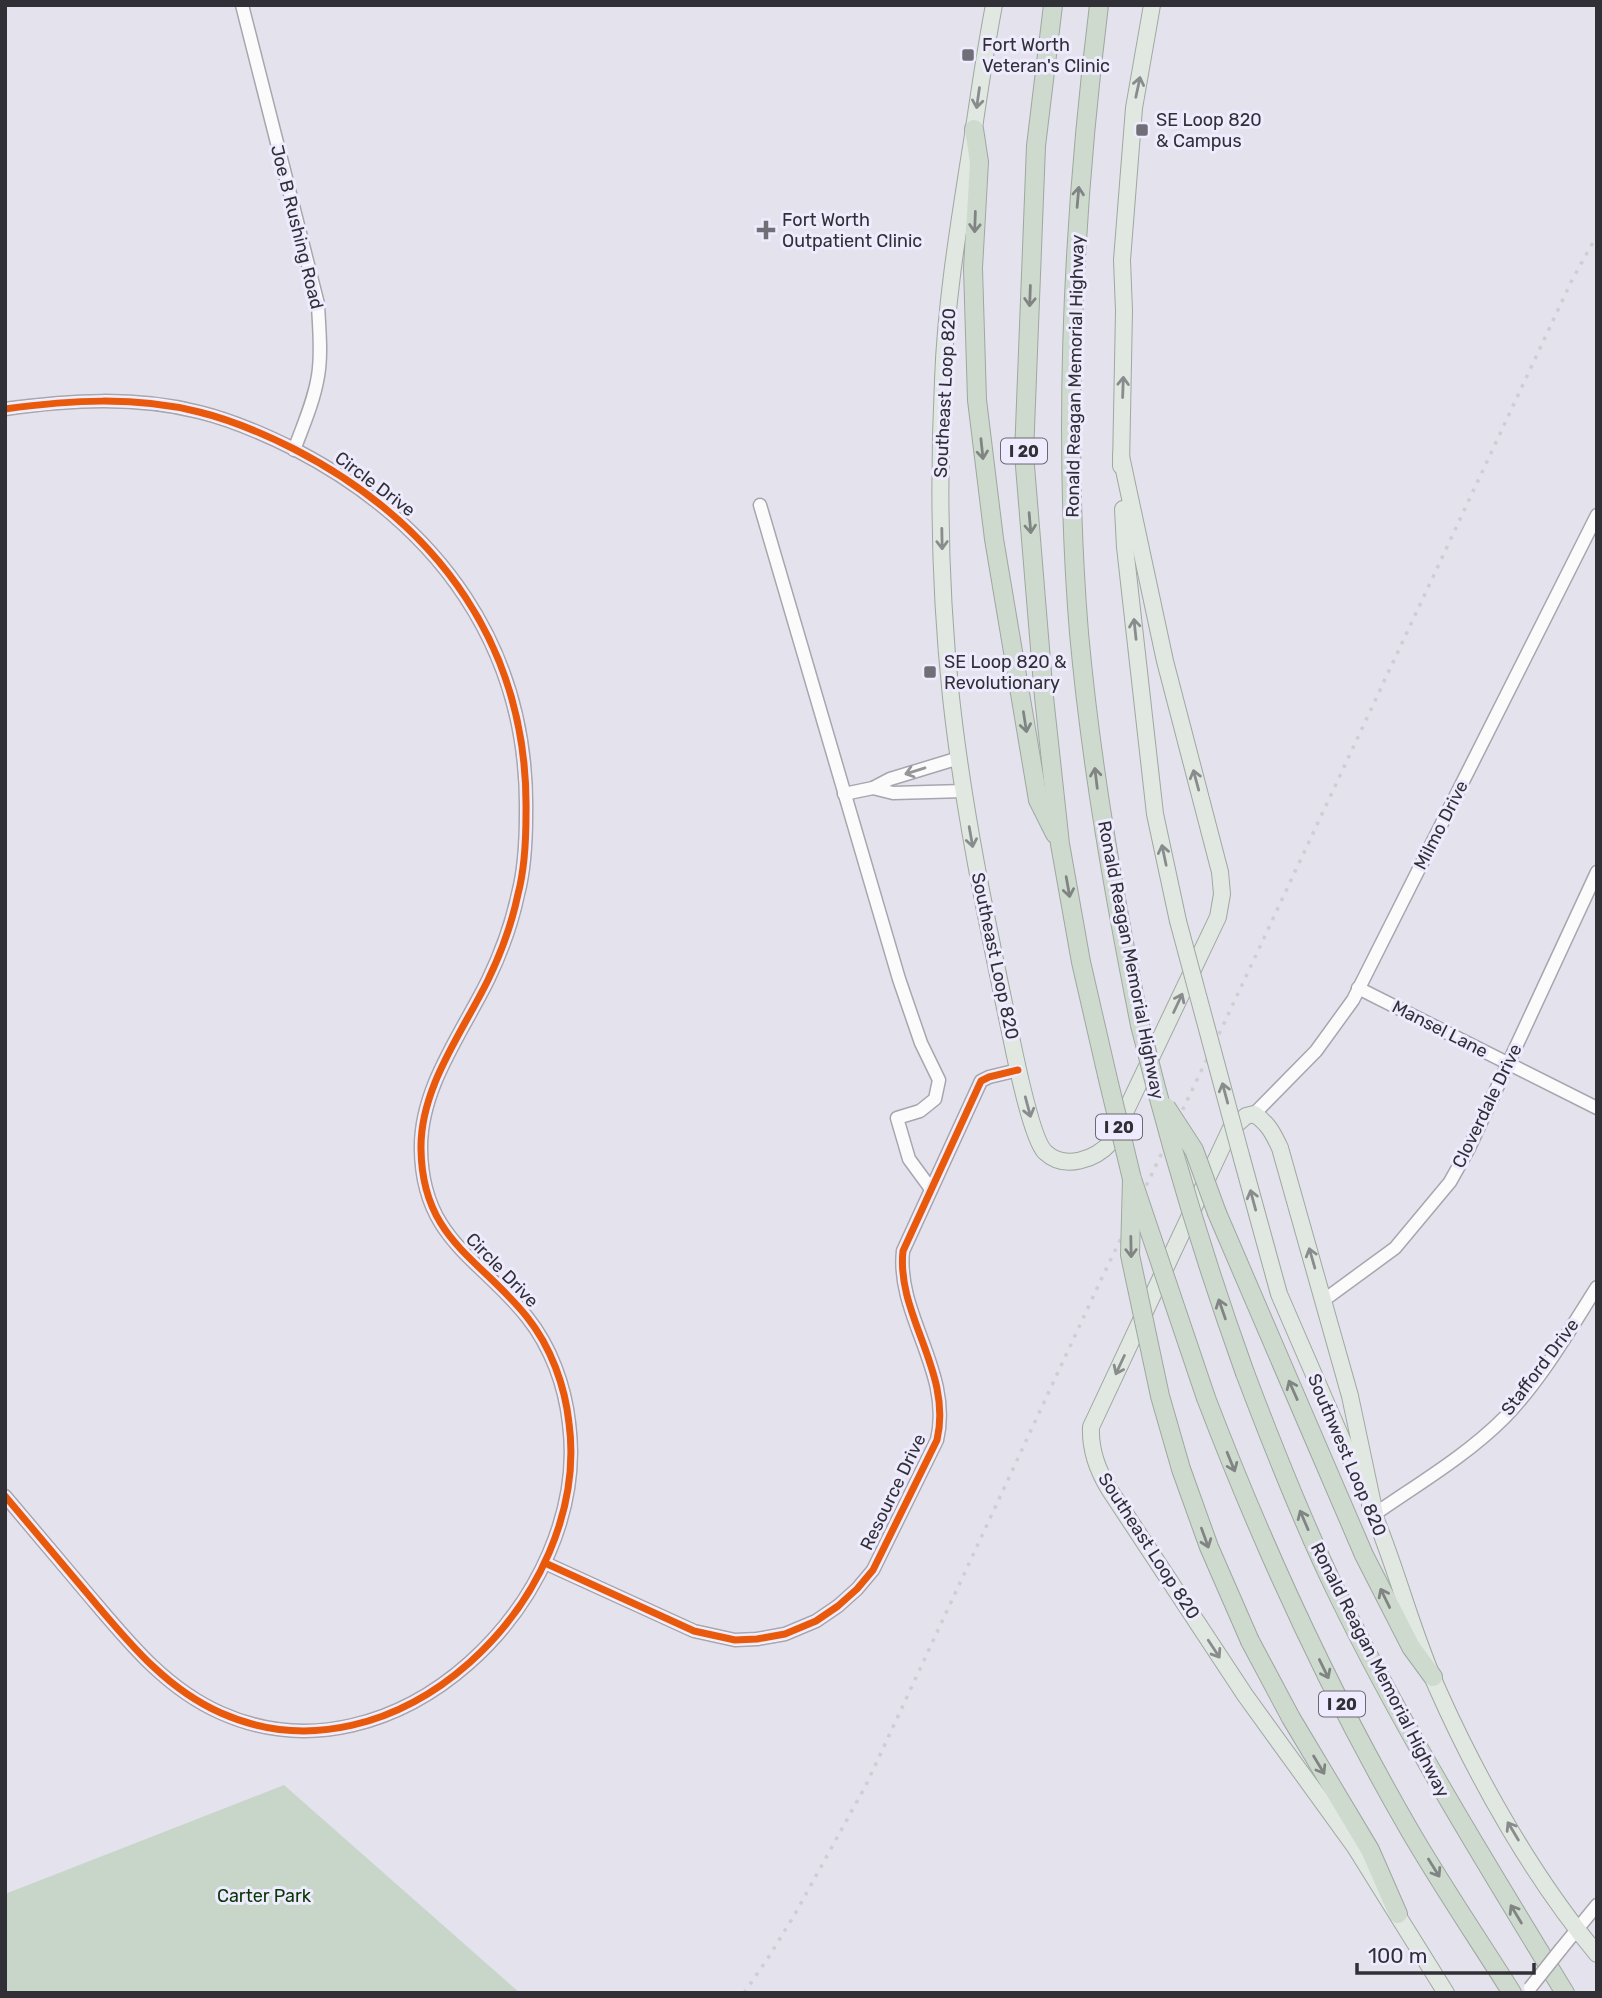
<svg xmlns="http://www.w3.org/2000/svg" width="1602" height="1998" font-family="Rubik,sans-serif">
<style>
.green{fill:#c8d6ca}
.lines{fill:none;stroke-linecap:round;stroke-linejoin:round}
.minor-casing{stroke:#a7a6ae;stroke-width:15}
.major-casing{stroke:#9ea8a1;stroke-width:18}
.highway-casing{stroke:#9ea8a1;stroke-width:20}
.minor{stroke:#fbfbfc;stroke-width:12}
.major{stroke:#e1e7e1;stroke-width:16}
.highway{stroke:#cfdacf;stroke-width:18}
.rail{stroke:#cfced1;stroke-width:3.5;stroke-dasharray:3.5 7;stroke-linecap:butt}
.minor-bridge-casing{stroke:#a7a6ae;stroke-width:15;stroke-linecap:butt}
.major-bridge-casing{stroke:#9ea8a1;stroke-width:18;stroke-linecap:butt}
.highway-bridge-casing{stroke:#9ea8a1;stroke-width:20;stroke-linecap:butt}
.minor-bridge{stroke:#fbfbfc;stroke-width:12}
.major-bridge{stroke:#e1e7e1;stroke-width:16}
.highway-bridge{stroke:#cfdacf;stroke-width:18}
.cycleway-casing{stroke:#efebfe;stroke-width:11}
.cycleway{stroke:#e8590c;stroke-width:7}
.oneway{stroke:#898c8c}
.oneway2{stroke:#808583}
.oneway3{stroke:#96969a}
.poi-dot{fill:#706e77;stroke:#efebfe;stroke-width:2.5}
.labels{text-anchor:middle;stroke-width:6;stroke-linejoin:round;paint-order:stroke}
.shield{fill:#efebfe;stroke:#6a6873;stroke-width:2}
.shield-label{font-size:16px;font-weight:bold;fill:#313037}
.poi-label{font-size:18px;fill:#313037;stroke:#efebfe;text-anchor:start}
.street-label{font-size:18px;fill:#313037;stroke:#efebfe}
.park-label{font-size:18px;fill:#083604;stroke:#efebfe}
</style>
<rect width="100%" height="100%" fill="#e4e2ed"/>
<!-- green -->
<path class="green" d="M 284,1785 L 520,1993 L 5,1993 L 5,1894 Z"/>
<g class="lines">
<defs>
<g id="minor">
<path d="M 242,5 L 318,304 C 319,328 322,353 318,376 C 314,401 303,426 294,450"/>
<path d="M 5,409 C 70,400 135,396 199,412 C 232,420 264,434 294,449 C 439,524 529,648 526,814 C 526,841 525,868 518,894 C 512,923 501,953 488,980 C 462,1033 420,1088 421,1149 C 422,1239 480,1258 527,1317 C 551,1347 565,1386 569,1423 C 592,1598 396,1791 221,1713 C 164,1688 126,1639 86,1592 C 59,1560 32,1528 5,1496"/>
<path d="M 760,505 L 899,979 L 921,1043 L 939,1080 L 935,1099 L 920,1111 L 897,1118 L 909,1159 L 931,1189"/>
<path d="M 873,788 L 893,793 L 964,791"/>
<path d="M 844,794 L 873,788 L 890,779 L 959,758"/>
<path d="M 1358,988 L 1597,1108"/>
<path d="M 1254,1114 L 1316,1051 L 1353,1000 L 1597,515"/>
<path d="M 1324,1300 L 1395,1248 L 1450,1182 L 1469,1148 L 1597,872"/>
<path d="M 1375,1514 C 1418,1484 1466,1456 1504,1418 C 1541,1380 1569,1331 1597,1287"/>
<path d="M 545,1563 L 694,1631 L 735,1640 L 757,1639 L 785,1634 L 816,1621 L 838,1606 L 857,1589 L 873,1570 L 937,1440 C 953,1372 896,1315 903,1251 L 981,1081 L 989,1077 L 1018,1070"/>
<path d="M 1561,1949 L 1597,1905"/>
</g>
<g id="major">
<path d="M 994,5 C 986,46 980,87 974,128 C 961,212 946,296 943,380 C 938,485 940,593 951,697 C 963,808 986,918 1009,1027 C 1014,1051 1031,1138 1045,1152 C 1065,1171 1096,1159 1111,1142 L 1218,917 L 1222,894 L 1220,872 L 1165,661 L 1121,456"/>
<path d="M 1121,466 L 1124,311 L 1122,260 L 1134,108 L 1152,5"/>
<path d="M 1123,509 L 1125,547 L 1155,814 L 1178,921"/>
<path d="M 1242,1159 L 1279,1294 L 1360,1481"/>
<path d="M 1370,1505 C 1396,1565 1411,1630 1438,1690 C 1478,1780 1534,1879 1597,1954"/>
<path d="M 1375,1514 L 1350,1396 L 1280,1148 C 1273,1133 1268,1123 1254,1114 L 1246,1116 L 1230,1130 L 1091,1427 C 1090,1449 1098,1471 1109,1489 L 1245,1695 L 1355,1847 L 1446,1993"/>
</g>
<g id="highway">
<path d="M 1053,5 L 1036,146 L 1024,454 L 1044,697 L 1060,844 L 1081,962 L 1107,1075"/>
<path d="M 1099,5 C 1073,214 1062,423 1079,633 C 1091,765 1114,895 1140,1025"/>
<path d="M 974,129 L 979,162 L 973,268 L 977,400 L 994,539 L 1038,800 L 1055,834"/>
<path d="M 1217,1213 L 1364,1555 L 1411,1647 L 1433,1677"/>
<path d="M 1245,1373 C 1273,1447 1302,1521 1337,1593 C 1404,1731 1485,1862 1565,1993"/>
<path d="M 1206,1398 C 1263,1547 1330,1693 1410,1831 C 1442,1886 1478,1939 1512,1993"/>
<path d="M 1250,1641 L 1291,1718 L 1370,1850 L 1398,1914"/>
</g>
</defs>
<!-- minor casing -->
<use href="#minor" class="minor-casing"/>
<!-- major casing -->
<use href="#major" class="major-casing"/>
<!-- highway casing -->
<use href="#highway" class="highway-casing"/>
<!-- minor -->
<use href="#minor" class="minor"/>
<!-- major -->
<use href="#major" class="major"/>
<!-- highway -->
<use href="#highway" class="highway"/>
<!-- rail -->
<path class="rail" d="M 744,1993 L 768,1958 L 795,1914 L 866,1785 L 1099,1284 L 1219,1034 L 1571,282 L 1597,235"/>
<defs>
<path id="minor-bridge" d="M 1530,1988 L 1561,1949"/>
<path id="major-bridge" d="M 1178,921 L 1242,1159"/>
<g id="highway-bridge">
<path d="M 1140,1025 C 1169,1143 1204,1259 1245,1373"/>
<path d="M 1107,1075 L 1132,1179 L 1206,1398"/>
<path d="M 1166,1107 L 1194,1150 L 1217,1213"/>
<path d="M 1132,1179 L 1130,1255 L 1160,1396 L 1181,1469 L 1209,1547 L 1250,1641"/>
</g>
</defs>
<!-- minor-bridge casing -->
<use href="#minor-bridge" class="minor-bridge-casing"/>
<!-- major-bridge casing -->
<use href="#major-bridge" class="major-bridge-casing"/>
<!-- highway-bridge casing -->
<use href="#highway-bridge" class="highway-bridge-casing"/>
<!-- minor-bridge -->
<use href="#minor-bridge" class="minor-bridge"/>
<!-- major-bridge -->
<use href="#major-bridge" class="major-bridge"/>
<!-- highway-bridge -->
<use href="#highway-bridge" class="highway-bridge"/>
<defs>
<g id="cycleway">
<path d="M 5,409 C 70,400 135,396 199,412 C 232,420 264,434 294,449 C 439,524 529,648 526,814 C 526,841 525,868 518,894 C 512,923 501,953 488,980 C 462,1033 420,1088 421,1149 C 422,1239 480,1258 527,1317 C 551,1347 565,1386 569,1423 C 592,1598 396,1791 221,1713 C 164,1688 126,1639 86,1592 C 59,1560 32,1528 5,1496"/>
<path d="M 545,1563 L 694,1631 L 735,1640 L 757,1639 L 785,1634 L 816,1621 L 838,1606 L 857,1589 L 873,1570 L 937,1440 C 953,1372 896,1315 903,1251 L 981,1081 L 989,1077 L 1018,1070"/>
</g>
</defs>
<!-- cycleway casing -->
<use href="#cycleway" class="cycleway-casing"/>
<!-- cycleway -->
<use href="#cycleway" class="cycleway"/>
</g>
<!-- one-way arrows -->
<defs><path id="oneway-shaft" d="M-6 0H5M1.5-3L5.5 0L1.5 3" fill="none" stroke-width="1.6" stroke-linecap="round" stroke-linejoin="round" transform="scale(1.75)"/></defs>
<g class="oneway">
<use href="#oneway-shaft" transform="translate(1138 87) rotate(-78)"/>
<use href="#oneway-shaft" transform="translate(978 98) rotate(98)"/>
<use href="#oneway-shaft" transform="translate(1123 387) rotate(-88)"/>
<use href="#oneway-shaft" transform="translate(942 539) rotate(89)"/>
<use href="#oneway-shaft" transform="translate(1135 629) rotate(-96)"/>
<use href="#oneway-shaft" transform="translate(1196 780) rotate(-105)"/>
<use href="#oneway-shaft" transform="translate(971 837) rotate(80)"/>
<use href="#oneway-shaft" transform="translate(1164 855) rotate(-102)"/>
<use href="#oneway-shaft" transform="translate(1178 1003) rotate(-65)"/>
<use href="#oneway-shaft" transform="translate(1225 1093) rotate(-105)"/>
<use href="#oneway-shaft" transform="translate(1028 1107) rotate(75)"/>
<use href="#oneway-shaft" transform="translate(1253 1200) rotate(-105)"/>
<use href="#oneway-shaft" transform="translate(1312 1258) rotate(-106)"/>
<use href="#oneway-shaft" transform="translate(1120 1365) rotate(115)"/>
<use href="#oneway-shaft" transform="translate(1214 1649) rotate(57)"/>
<use href="#oneway-shaft" transform="translate(1513 1831) rotate(-121)"/>
</g>
<g class="oneway2">
<use href="#oneway-shaft" transform="translate(1078 197) rotate(-85)"/>
<use href="#oneway-shaft" transform="translate(975 222) rotate(92)"/>
<use href="#oneway-shaft" transform="translate(1030 296) rotate(92)"/>
<use href="#oneway-shaft" transform="translate(982 449) rotate(84)"/>
<use href="#oneway-shaft" transform="translate(1030 523) rotate(85)"/>
<use href="#oneway-shaft" transform="translate(1025 722) rotate(81)"/>
<use href="#oneway-shaft" transform="translate(1096 778) rotate(-97)"/>
<use href="#oneway-shaft" transform="translate(1068 887) rotate(80)"/>
<use href="#oneway-shaft" transform="translate(1131 1247) rotate(89)"/>
<use href="#oneway-shaft" transform="translate(1222 1309) rotate(-109)"/>
<use href="#oneway-shaft" transform="translate(1293 1390) rotate(-114)"/>
<use href="#oneway-shaft" transform="translate(1231 1462) rotate(68)"/>
<use href="#oneway-shaft" transform="translate(1304 1520) rotate(-113)"/>
<use href="#oneway-shaft" transform="translate(1205 1538) rotate(70)"/>
<use href="#oneway-shaft" transform="translate(1385 1598) rotate(-116)"/>
<use href="#oneway-shaft" transform="translate(1324 1669) rotate(64)"/>
<use href="#oneway-shaft" transform="translate(1319 1765) rotate(59)"/>
<use href="#oneway-shaft" transform="translate(1434 1868) rotate(58)"/>
<use href="#oneway-shaft" transform="translate(1516 1914) rotate(-121)"/>
</g>
<use class="oneway3" href="#oneway-shaft" transform="translate(915 771) rotate(163)"/>
<!-- markers -->
<g class="poi-dot">
<rect x="961" y="48" width="14" height="14" rx="3.5"/>
<rect x="1135" y="123" width="14" height="14" rx="3.5"/>
<path d="M762.5 219.5h7v7h7v7h-7v7h-7v-7h-7v-7h7z"/>
<rect x="923" y="665" width="14" height="14" rx="3.5"/>
</g>
<g class="labels">
<!-- shield labels -->
<g class="shield">
<rect x="1001" y="438.5" width="46" height="25" rx="5"/>
<rect x="1096" y="1114.5" width="46" height="25" rx="5"/>
<rect x="1319" y="1691.5" width="46" height="25" rx="5"/>
</g>
<g class="shield-label">
<text x="1024" y="457">I 20</text>
<text x="1119" y="1133">I 20</text>
<text x="1342" y="1710">I 20</text>
</g>
<!-- poi labels -->
<g class="poi-label">
<text x="982" y="51">Fort Worth<tspan x="982" dy="21">Veteran's Clinic</tspan></text>
<text x="1156" y="126">SE Loop 820<tspan x="1156" dy="21">&amp; Campus</tspan></text>
<text x="782" y="226">Fort Worth<tspan x="782" dy="21">Outpatient Clinic</tspan></text>
<text x="944" y="668">SE Loop 820 &amp;<tspan x="944" dy="21">Revolutionary</tspan></text>
</g>
<!-- street labels -->
<g class="street-label">
<text transform="translate(297 227) rotate(76)" y="6">Joe B Rushing Road</text>
<text transform="translate(1075 376) rotate(-89)" y="6">Ronald Reagan Memorial Highway</text>
<text transform="translate(945 393) rotate(-87)" y="6">Southeast Loop 820</text>
<text transform="translate(375 484) rotate(37)" y="6">Circle Drive</text>
<text transform="translate(1441 825) rotate(-63)" y="6">Milmo Drive</text>
<text transform="translate(995 956) rotate(78)" y="6">Southeast Loop 820</text>
<text transform="translate(1131 960) rotate(79)" y="6">Ronald Reagan Memorial Highway</text>
<text transform="translate(1440 1029) rotate(27)" y="6">Mansel Lane</text>
<text transform="translate(1487 1106) rotate(-64)" y="6">Cloverdale Drive</text>
<text transform="translate(502 1270) rotate(46)" y="6">Circle Drive</text>
<text transform="translate(1540 1367) rotate(-53)" y="6">Stafford Drive</text>
<text transform="translate(1347 1455) rotate(67)" y="6">Southwest Loop 820</text>
<text transform="translate(893 1492) rotate(-64)" y="6">Resource Drive</text>
<text transform="translate(1149 1546) rotate(57)" y="6">Southeast Loop 820</text>
<text transform="translate(1380 1670) rotate(63)" y="6">Ronald Reagan Memorial Highway</text>
</g>
<!-- park labels -->
<g class="park-label">
<text x="264" y="1902">Carter Park</text>
</g>
</g>
<!-- border -->
<rect width="1602" height="1998" fill="none" stroke="#313037" stroke-width="14"/>
<!-- scale -->
<path d="M1357 1963v10h177v-10" fill="none" stroke="#313037" stroke-width="3.5"/>
<text x="1368" y="1963" font-size="21" fill="#313037" stroke="#efebfe" stroke-width="5" paint-order="stroke">100 m</text>
</svg>
